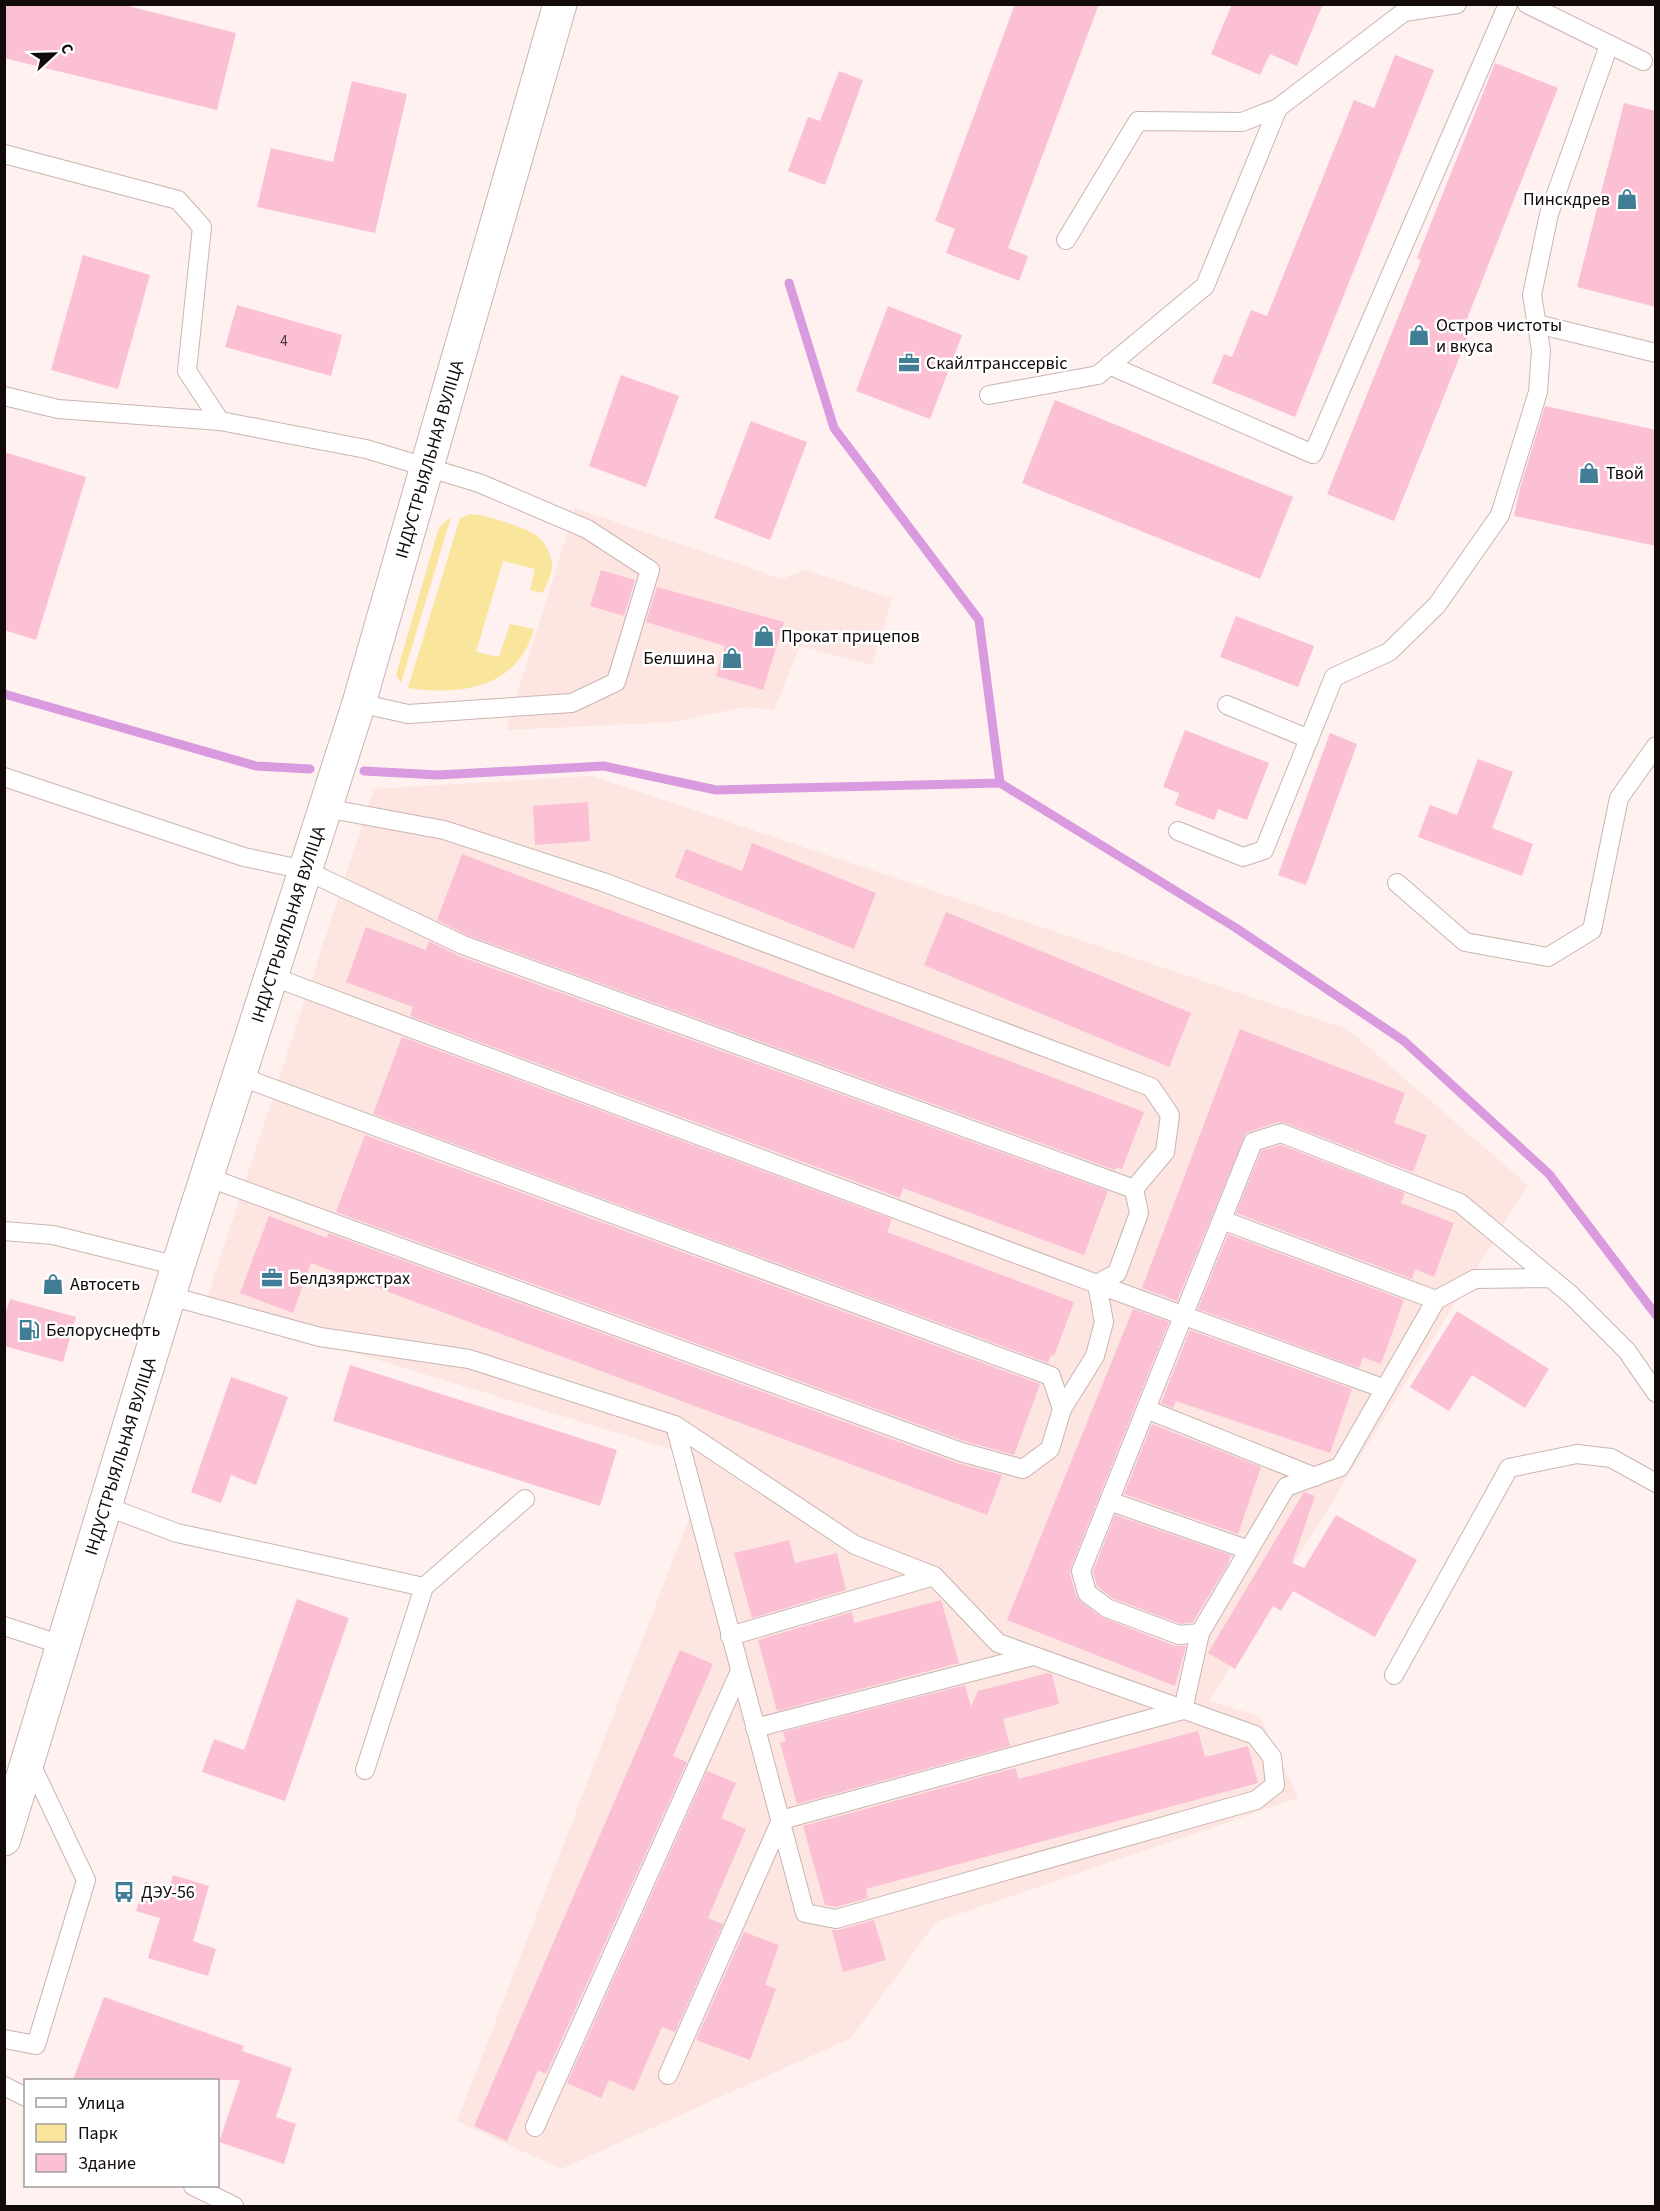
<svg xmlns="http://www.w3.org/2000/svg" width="1660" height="2211" font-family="'Source Sans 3',sans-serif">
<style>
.built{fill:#fde5e1}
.green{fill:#f9e59b}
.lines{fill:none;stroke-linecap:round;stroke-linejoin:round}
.stream{stroke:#d99adf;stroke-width:9}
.building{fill:#fbc0d4}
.lane-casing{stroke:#c9b5b1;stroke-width:20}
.street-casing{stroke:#c9b5b1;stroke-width:35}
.lane{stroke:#fff;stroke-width:18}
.street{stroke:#fff;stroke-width:33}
.labels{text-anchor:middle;stroke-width:5;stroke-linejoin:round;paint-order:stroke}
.number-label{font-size:15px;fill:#4c383c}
.poi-label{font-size:18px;fill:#120b0a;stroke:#fff;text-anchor:start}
.street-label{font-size:18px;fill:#120b0a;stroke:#fff}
</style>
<rect width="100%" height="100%" fill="#fff1ef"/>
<!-- built -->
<g class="built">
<path d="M 575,508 L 782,579 L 804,570 L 892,598 L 872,665 L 800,646 L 774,710 L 744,707 L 675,722 L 506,730 Z"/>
<path d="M 591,776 L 1347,1029 L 1528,1185 L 1209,1701 L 1260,1716 L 1298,1798 L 936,1922 L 851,2038 L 561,2169 L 457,2121 L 695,1503 L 680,1452 L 204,1307 L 374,789 Z"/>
</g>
<!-- green -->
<g class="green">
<path d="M 471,514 C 487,515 520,526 534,534 C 544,540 552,554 552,566 C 552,575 546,585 543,593 L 530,590 L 535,569 L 503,561 L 476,652 L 499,657 L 510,624 L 534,629 C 518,688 461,696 408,688 L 460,518 Z"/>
<path d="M 451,517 L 401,683 L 396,675 L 439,527 Z"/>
</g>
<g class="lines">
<!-- stream -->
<g class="stream">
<path d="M 789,283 L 834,428 L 979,620 L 1000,783"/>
<path d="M 4,694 L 256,766 L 310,769"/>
<path d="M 364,771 L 438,775 L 604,766 L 716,790 L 1000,783 L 1236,928 L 1404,1041 L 1549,1174 L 1656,1315"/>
</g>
</g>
<!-- building -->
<g class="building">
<path d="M 4,4 L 120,4 L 236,33 L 217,110 L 4,58 Z"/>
<path d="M 1015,4 L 1099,4 L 1008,248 L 1028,256 L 1019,281 L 946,253 L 955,229 L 935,221 Z"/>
<path d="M 1232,4 L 1323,4 L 1297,66 L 1270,54 L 1260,75 L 1211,54 Z"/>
<path d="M 1395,55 L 1434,70 L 1295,417 L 1212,383 L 1224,354 L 1232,357 L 1251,310 L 1267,316 L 1354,100 L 1374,108 Z"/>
<path d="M 1495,63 L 1558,88 L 1467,319 L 1474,321 L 1394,521 L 1327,494 L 1421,260 L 1417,258 Z"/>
<path d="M 839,71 L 863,80 L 825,185 L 788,171 L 808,117 L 820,121 Z"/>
<path d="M 352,81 L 407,94 L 375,233 L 257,207 L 271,148 L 333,162 Z"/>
<path d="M 1624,103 L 1656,111 L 1656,307 L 1577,287 Z"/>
<path d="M 83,255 L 150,275 L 118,389 L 51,370 Z"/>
<path d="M 237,305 L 342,335 L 331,376 L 225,347 Z"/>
<path d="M 888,306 L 962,335 L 930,419 L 856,391 Z"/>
<path d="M 621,375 L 679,396 L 646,487 L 589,466 Z"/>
<path d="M 1055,400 L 1293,497 L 1260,579 L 1022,483 Z"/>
<path d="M 1545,406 L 1656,430 L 1656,546 L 1514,516 L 1520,488 Z"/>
<path d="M 751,421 L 807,442 L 770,540 L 714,518 Z"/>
<path d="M 4,452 L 86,477 L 36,640 L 4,630 Z"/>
<path d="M 601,570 L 635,580 L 624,616 L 590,606 Z"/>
<path d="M 657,587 L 784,622 L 763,690 L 716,676 L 725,646 L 646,622 Z"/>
<path d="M 1236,616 L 1314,646 L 1298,687 L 1220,657 Z"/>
<path d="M 1185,730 L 1269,763 L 1247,820 L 1218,809 L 1214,820 L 1175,805 L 1179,793 L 1163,787 Z"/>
<path d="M 1330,733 L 1357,744 L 1306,885 L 1278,875 Z"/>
<path d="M 1478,759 L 1513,772 L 1492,828 L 1533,844 L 1522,876 L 1418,837 L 1430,805 L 1457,815 Z"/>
<path d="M 588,802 L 590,841 L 535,845 L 533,806 Z"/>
<path d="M 752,843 L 876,893 L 854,949 L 675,877 L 686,849 L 742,871 Z"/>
<path d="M 462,854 L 1144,1112 L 1122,1169 L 1117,1167 L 1115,1170 L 467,935 L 437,920 Z"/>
<path d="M 946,912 L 1191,1013 L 1169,1067 L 924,965 Z"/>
<path d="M 366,927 L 426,950 L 429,941 L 459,956 L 1108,1191 L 1084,1255 L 903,1188 L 900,1198 L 410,1016 L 413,1007 L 346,982 Z"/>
<path d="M 1240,1029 L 1405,1093 L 1394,1123 L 1427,1135 L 1413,1172 L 1285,1123 L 1278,1122 L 1246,1133 L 1177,1301 L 1142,1288 Z"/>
<path d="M 402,1037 L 892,1219 L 887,1232 L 1074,1302 L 1054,1356 L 1051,1355 L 1048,1363 L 373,1114 Z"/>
<path d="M 365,1135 L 1040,1384 L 1014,1455 L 964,1441 L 336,1212 Z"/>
<path d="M 1281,1145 L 1405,1193 L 1401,1203 L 1454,1223 L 1434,1277 L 1415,1269 L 1412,1279 L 1236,1213 L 1261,1151 Z"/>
<path d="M 269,1216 L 327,1238 L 328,1233 L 957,1463 L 1002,1475 L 987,1515 L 311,1263 L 293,1313 L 240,1293 Z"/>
<path d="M 1228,1234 L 1404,1300 L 1381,1364 L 1363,1357 L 1359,1368 L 1198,1309 Z"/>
<path d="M 10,1299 L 76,1317 L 63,1362 L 4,1346 L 4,1318 Z"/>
<path d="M 1133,1309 L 1169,1322 L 1071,1567 L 1070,1574 L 1076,1596 L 1080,1601 L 1101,1617 L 1175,1646 L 1186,1646 L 1175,1686 L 1007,1620 Z"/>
<path d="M 1457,1311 L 1549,1369 L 1525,1408 L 1472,1375 L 1449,1411 L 1410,1387 Z"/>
<path d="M 1190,1330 L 1352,1389 L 1330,1453 L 1176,1401 L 1173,1408 L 1161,1403 Z"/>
<path d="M 350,1365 L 617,1450 L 600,1506 L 333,1421 Z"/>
<path d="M 231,1377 L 288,1397 L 256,1485 L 231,1475 L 221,1503 L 191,1492 Z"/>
<path d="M 1152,1424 L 1261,1467 L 1238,1534 L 1124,1494 Z"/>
<path d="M 1304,1492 L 1315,1496 L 1292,1563 L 1304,1568 L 1336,1515 L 1417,1560 L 1375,1637 L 1293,1591 L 1281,1611 L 1273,1606 L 1235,1669 L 1208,1653 Z"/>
<path d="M 1115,1515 L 1231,1555 L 1228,1564 L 1193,1622 L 1181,1624 L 1112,1598 L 1097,1586 L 1093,1572 Z"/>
<path d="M 789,1540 L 795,1563 L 837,1553 L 846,1590 L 752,1618 L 734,1553 Z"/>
<path d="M 297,1599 L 349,1618 L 285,1801 L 202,1772 L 214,1739 L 244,1750 Z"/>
<path d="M 941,1600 L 959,1663 L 777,1711 L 758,1640 L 852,1612 L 854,1623 Z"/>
<path d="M 680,1650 L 713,1664 L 673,1756 L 687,1762 L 546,2074 L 538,2070 L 507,2141 L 474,2126 Z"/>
<path d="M 1048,1673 L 1052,1674 L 1059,1704 L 1003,1719 L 1010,1746 L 797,1804 L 780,1743 L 786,1741 L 783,1732 L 965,1685 L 971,1707 L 978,1691 Z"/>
<path d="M 1198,1731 L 1205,1757 L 1248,1746 L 1258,1783 L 866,1889 L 868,1898 L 836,1907 L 825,1905 L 803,1826 L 1015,1768 L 1019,1779 Z"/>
<path d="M 707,1771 L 736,1783 L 721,1818 L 746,1829 L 708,1918 L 723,1924 L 675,2032 L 662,2027 L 634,2091 L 609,2080 L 601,2098 L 567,2083 Z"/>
<path d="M 173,1875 L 209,1886 L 193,1941 L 216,1949 L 208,1976 L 148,1958 L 160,1918 L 136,1911 L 145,1882 L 169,1889 Z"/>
<path d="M 874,1920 L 886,1960 L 843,1972 L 832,1930 L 839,1930 Z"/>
<path d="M 744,1932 L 779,1945 L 765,1985 L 776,1989 L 750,2060 L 696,2040 Z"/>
<path d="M 104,1997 L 244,2046 L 242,2051 L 292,2068 L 276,2117 L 296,2124 L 284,2164 L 219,2142 L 240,2080 L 73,2080 Z"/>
</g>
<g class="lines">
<defs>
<g id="lane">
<path d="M 1527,4 L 1643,61"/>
<path d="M 4,154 L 178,200 L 202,227 L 187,371 L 220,421"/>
<path d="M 1066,240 L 1138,121 L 1242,122 L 1278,108"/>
<path d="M 1537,324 L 1656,353"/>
<path d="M 1109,365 L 1313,454 L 1508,4"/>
<path d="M 989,395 L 1098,375 L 1205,286 L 1278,108 L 1404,12 L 1457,4"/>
<path d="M 4,396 L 58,409 L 220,421 L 366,449 L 479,483 L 587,529 L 650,570 L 616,682 L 572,703 L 408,714 L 359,703"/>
<path d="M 1227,705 L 1309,739"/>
<path d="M 4,777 L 244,857 L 305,870 L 463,945 L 1134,1189 L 1139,1213 L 1117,1273 L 1097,1284 L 271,976"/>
<path d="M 325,808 L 444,830 L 603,882 L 1151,1087 L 1170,1115 L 1165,1152 L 1134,1189"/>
<path d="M 1178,831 L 1243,857 L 1264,850 L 1334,677 L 1389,652 L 1437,605 L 1500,515 L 1538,392 L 1541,350 L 1532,295 L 1549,214 L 1609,45"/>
<path d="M 1397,883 L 1465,942 L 1548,957 L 1592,930 L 1619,798 L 1656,746"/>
<path d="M 207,1177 L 961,1452 L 1023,1469 L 1050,1449 L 1062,1409 L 1051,1376 L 239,1076"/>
<path d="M 1222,1220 L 1436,1300"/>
<path d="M 4,1231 L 53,1235 L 178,1266"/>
<path d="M 1551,1278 L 1475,1279 L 1436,1300 L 1340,1467 L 1286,1487 L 1200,1633 L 1179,1635 L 1107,1608 L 1087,1593 L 1081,1571 L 1253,1142 L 1281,1133 L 1460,1203 L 1571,1295 L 1627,1351 L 1656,1393"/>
<path d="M 170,1296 L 320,1337 L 469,1359 L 675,1425 L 855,1545 L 934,1576 L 998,1643 L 1255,1735 L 1272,1757 L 1275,1785 L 1256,1800 L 836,1919 L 805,1913 L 675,1425"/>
<path d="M 1062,1409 L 1095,1356 L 1104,1322 L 1097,1284 L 1385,1389"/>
<path d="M 1146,1409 L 1315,1477"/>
<path d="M 1109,1501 L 1249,1550"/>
<path d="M 105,1506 L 177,1533 L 424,1587 L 525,1499"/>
<path d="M 4,1626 L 62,1645"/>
<path d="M 730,1636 L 934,1576"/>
<path d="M 1394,1675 L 1509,1468 L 1577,1454 L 1611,1458 L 1656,1483"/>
<path d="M 755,1728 L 1033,1656"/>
<path d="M 365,1770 L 424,1587"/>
<path d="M 4,2039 L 36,2045 L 86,1880 L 29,1760"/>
<path d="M 668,2075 L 781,1820 L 1183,1710 L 1200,1633"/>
<path d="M 4,2086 L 26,2097"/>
<path d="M 535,2127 L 740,1671"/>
<path d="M 193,2186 L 234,2206"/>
</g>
<g id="street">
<path id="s1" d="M 4,1839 L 178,1266 L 359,703 L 560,4"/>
</g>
</defs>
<!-- lane casing -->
<use href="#lane" class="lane-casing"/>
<!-- street casing -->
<use href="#street" class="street-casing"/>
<!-- lane -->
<use href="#lane" class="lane"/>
<!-- street -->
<use href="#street" class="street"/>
</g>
<!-- icons -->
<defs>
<symbol id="shop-bare" viewBox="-9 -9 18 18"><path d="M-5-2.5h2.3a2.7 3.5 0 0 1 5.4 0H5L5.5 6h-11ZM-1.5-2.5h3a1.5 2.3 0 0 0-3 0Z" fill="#417d95" stroke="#fff" stroke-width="2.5" paint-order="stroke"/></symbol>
<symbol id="office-bare" viewBox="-9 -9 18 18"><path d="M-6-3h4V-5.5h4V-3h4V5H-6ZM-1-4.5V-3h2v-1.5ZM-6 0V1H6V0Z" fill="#417d95" stroke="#fff" stroke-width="2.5" paint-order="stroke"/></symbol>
<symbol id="fuel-bare" viewBox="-9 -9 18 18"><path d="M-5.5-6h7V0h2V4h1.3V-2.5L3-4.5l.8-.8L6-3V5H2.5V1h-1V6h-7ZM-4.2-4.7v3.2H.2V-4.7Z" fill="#417d95" stroke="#fff" stroke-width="2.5" paint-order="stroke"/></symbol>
<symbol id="bus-bare" viewBox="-9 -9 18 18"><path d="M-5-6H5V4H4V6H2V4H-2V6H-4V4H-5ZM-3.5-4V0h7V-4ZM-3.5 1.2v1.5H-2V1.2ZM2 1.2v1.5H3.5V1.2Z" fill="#417d95" stroke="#fff" stroke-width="2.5" paint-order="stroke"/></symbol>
</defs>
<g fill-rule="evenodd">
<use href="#shop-bare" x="1612" y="184" width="30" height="30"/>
<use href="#shop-bare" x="1404" y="320" width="30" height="30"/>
<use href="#office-bare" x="894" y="348" width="30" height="30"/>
<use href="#shop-bare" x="1574" y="458" width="30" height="30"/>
<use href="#shop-bare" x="749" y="621" width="30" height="30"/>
<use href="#shop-bare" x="717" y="643" width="30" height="30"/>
<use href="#office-bare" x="257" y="1263" width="30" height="30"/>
<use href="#shop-bare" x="38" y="1269" width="30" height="30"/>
<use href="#fuel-bare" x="14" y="1315" width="30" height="30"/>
<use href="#bus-bare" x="109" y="1877" width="30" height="30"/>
</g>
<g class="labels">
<!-- number labels -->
<g class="number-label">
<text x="284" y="346">4</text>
</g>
<!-- poi labels -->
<g class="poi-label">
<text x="1610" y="205" text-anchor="end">Пинскдрев</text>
<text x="1436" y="331">Остров чистоты<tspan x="1436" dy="21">и вкуса</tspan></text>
<text x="926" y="369">Скайлтранссервіс</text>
<text x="1606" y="479">Твой</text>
<text x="781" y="642">Прокат прицепов</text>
<text x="715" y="664" text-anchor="end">Белшина</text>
<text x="289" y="1284">Белдзяржстрах</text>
<text x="70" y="1290">Автосеть</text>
<text x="46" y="1336">Белоруснефть</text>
<text x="141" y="1898">ДЭУ-56</text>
</g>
<!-- street labels -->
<g class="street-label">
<text dy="6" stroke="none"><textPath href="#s1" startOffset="1444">ІНДУСТРЫЯЛЬНАЯ ВУЛІЦА</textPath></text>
<text dy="6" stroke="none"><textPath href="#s1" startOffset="958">ІНДУСТРЫЯЛЬНАЯ ВУЛІЦА</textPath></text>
<text dy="6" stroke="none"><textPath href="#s1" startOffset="400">ІНДУСТРЫЯЛЬНАЯ ВУЛІЦА</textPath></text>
</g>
</g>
<!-- border -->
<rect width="1660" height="2211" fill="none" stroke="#120b0a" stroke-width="12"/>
<!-- legend -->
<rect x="24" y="2079" width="195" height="108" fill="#ffffff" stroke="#a09d9d" stroke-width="1.5"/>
<rect x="36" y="2098" width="30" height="9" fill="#ffffff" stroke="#a09d9d" stroke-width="1.5"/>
<text x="78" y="2109" font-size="18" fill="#120b0a">Улица</text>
<rect x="36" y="2124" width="30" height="18" fill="#f9e59b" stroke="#a09d9d" stroke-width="1.5"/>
<text x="78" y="2139" font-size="18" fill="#120b0a">Парк</text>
<rect x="36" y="2154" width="30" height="18" fill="#fbc0d4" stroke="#a09d9d" stroke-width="1.5"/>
<text x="78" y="2169" font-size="18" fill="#120b0a">Здание</text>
<!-- north arrow -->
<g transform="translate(54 54) rotate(68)" stroke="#ffffff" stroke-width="4.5" paint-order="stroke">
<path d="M0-4.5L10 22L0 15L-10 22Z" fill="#120b0a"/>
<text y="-9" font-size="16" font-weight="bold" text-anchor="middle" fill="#120b0a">С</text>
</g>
</svg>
